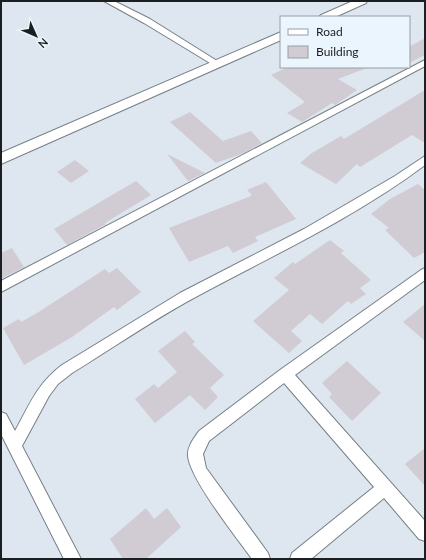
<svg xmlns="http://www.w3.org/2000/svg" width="426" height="560" font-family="Lato,sans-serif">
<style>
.building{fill:#d1cbd4}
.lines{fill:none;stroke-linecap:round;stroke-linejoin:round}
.street-casing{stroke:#777f86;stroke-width:2}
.secondary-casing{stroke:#777f86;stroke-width:2}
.street{fill:#fff;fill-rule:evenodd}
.secondary{fill:#fff;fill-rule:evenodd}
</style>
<rect width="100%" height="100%" fill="#dee7ef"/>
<!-- building -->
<g class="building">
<path d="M 425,38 L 425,55 L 409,63 L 409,47 Z"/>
<path d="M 288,67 L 367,67 L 367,68 L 338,79 L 357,90 L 335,105 L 332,103 L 302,122 L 287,113 L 305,102 L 271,75 Z"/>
<path d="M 425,90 L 425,143 L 412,135 L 360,167 L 357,164 L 336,184 L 300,163 L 312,153 L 341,136 L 344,139 Z"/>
<path d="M 190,112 L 223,141 L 251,131 L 262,143 L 244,153 L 216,163 L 170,122 Z"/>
<path d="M 167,154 L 205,173 L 188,181 Z"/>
<path d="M 75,160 L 89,171 L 71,183 L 57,172 Z"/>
<path d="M 136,181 L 151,195 L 105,223 L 106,224 L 67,245 L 54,229 Z"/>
<path d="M 266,182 L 296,219 L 255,237 L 258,241 L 233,253 L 228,246 L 189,262 L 169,228 L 251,196 L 251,194 L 247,190 Z"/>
<path d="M 418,184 L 425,190 L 425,252 L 414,258 L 385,230 L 389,228 L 371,214 L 390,199 Z"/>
<path d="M 330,240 L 344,251 L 341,253 L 371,280 L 360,288 L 366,294 L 351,304 L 348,301 L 322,324 L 310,314 L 291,331 L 302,341 L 289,353 L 253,321 L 289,290 L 274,278 L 293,262 L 295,264 Z"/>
<path d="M 12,248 L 24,267 L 1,279 L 1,253 Z"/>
<path d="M 117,268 L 141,292 L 117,310 L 114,307 L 72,337 L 24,365 L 3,328 L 19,319 L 21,322 L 37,313 L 105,269 L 109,273 Z"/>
<path d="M 425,304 L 425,341 L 403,322 Z"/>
<path d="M 185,331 L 195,342 L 192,344 L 224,375 L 210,388 L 218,397 L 205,410 L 190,395 L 155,423 L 135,399 L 154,384 L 158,388 L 177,372 L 158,351 Z"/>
<path d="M 347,361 L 381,393 L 352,421 L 329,397 L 332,394 L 322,383 Z"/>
<path d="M 425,448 L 425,486 L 405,464 Z"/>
<path d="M 146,508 L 154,519 L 167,508 L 181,527 L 146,559 L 123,559 L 110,539 Z"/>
</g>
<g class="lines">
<defs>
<g id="street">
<path d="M 104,1 L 114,1 L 150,19 L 222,64 L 218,67 L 215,66 L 144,23 Z"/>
<path d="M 425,60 L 425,66 L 1,292 L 1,281 Z"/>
<path d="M 425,156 L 425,165 C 353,219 269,257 190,300 C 150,322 111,349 72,373 L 58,384 L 49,396 L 22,446 L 81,559 L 64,559 L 1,434 L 1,412 L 6,414 L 15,431 C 30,404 37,384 62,365 L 180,293 L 304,229 L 395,176 Z"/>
<path d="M 425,268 L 425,280 L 295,375 L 425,521 L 425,541 L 419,539 L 384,498 L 311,559 L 290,559 L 292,553 L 374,487 L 284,383 L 209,441 L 203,454 L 206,468 L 268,553 L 270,559 L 252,559 C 237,538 190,479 188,456 C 187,447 194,438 199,431 L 280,370 L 421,270 Z"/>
</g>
<g id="secondary">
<path d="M 353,1 L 367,1 L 366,3 L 335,17 L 319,17 L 321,15 Z"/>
<path d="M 281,32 L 281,40 L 1,164 L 1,153 Z"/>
</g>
</defs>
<!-- street casing -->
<use href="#street" class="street-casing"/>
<!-- secondary casing -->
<use href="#secondary" class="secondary-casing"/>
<!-- street -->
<use href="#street" class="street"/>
<!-- secondary -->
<use href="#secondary" class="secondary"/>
</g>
<!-- border -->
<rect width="426" height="560" fill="none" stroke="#1c1f22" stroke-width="4"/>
<!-- legend -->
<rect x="280" y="16" width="130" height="52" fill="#ebf5fd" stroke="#989fa5"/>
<rect x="288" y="29" width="20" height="6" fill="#ffffff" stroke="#989fa5"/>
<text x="316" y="36" font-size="12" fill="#1c1f22">Road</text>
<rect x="288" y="46" width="20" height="12" fill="#d1cbd4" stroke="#989fa5"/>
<text x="316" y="56" font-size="12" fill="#1c1f22">Building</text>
<!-- north arrow -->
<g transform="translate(36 36) rotate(135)" stroke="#ebf5fd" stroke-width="3" paint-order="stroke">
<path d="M0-3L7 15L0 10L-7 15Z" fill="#1c1f22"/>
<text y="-6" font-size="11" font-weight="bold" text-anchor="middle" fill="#1c1f22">N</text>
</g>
</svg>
